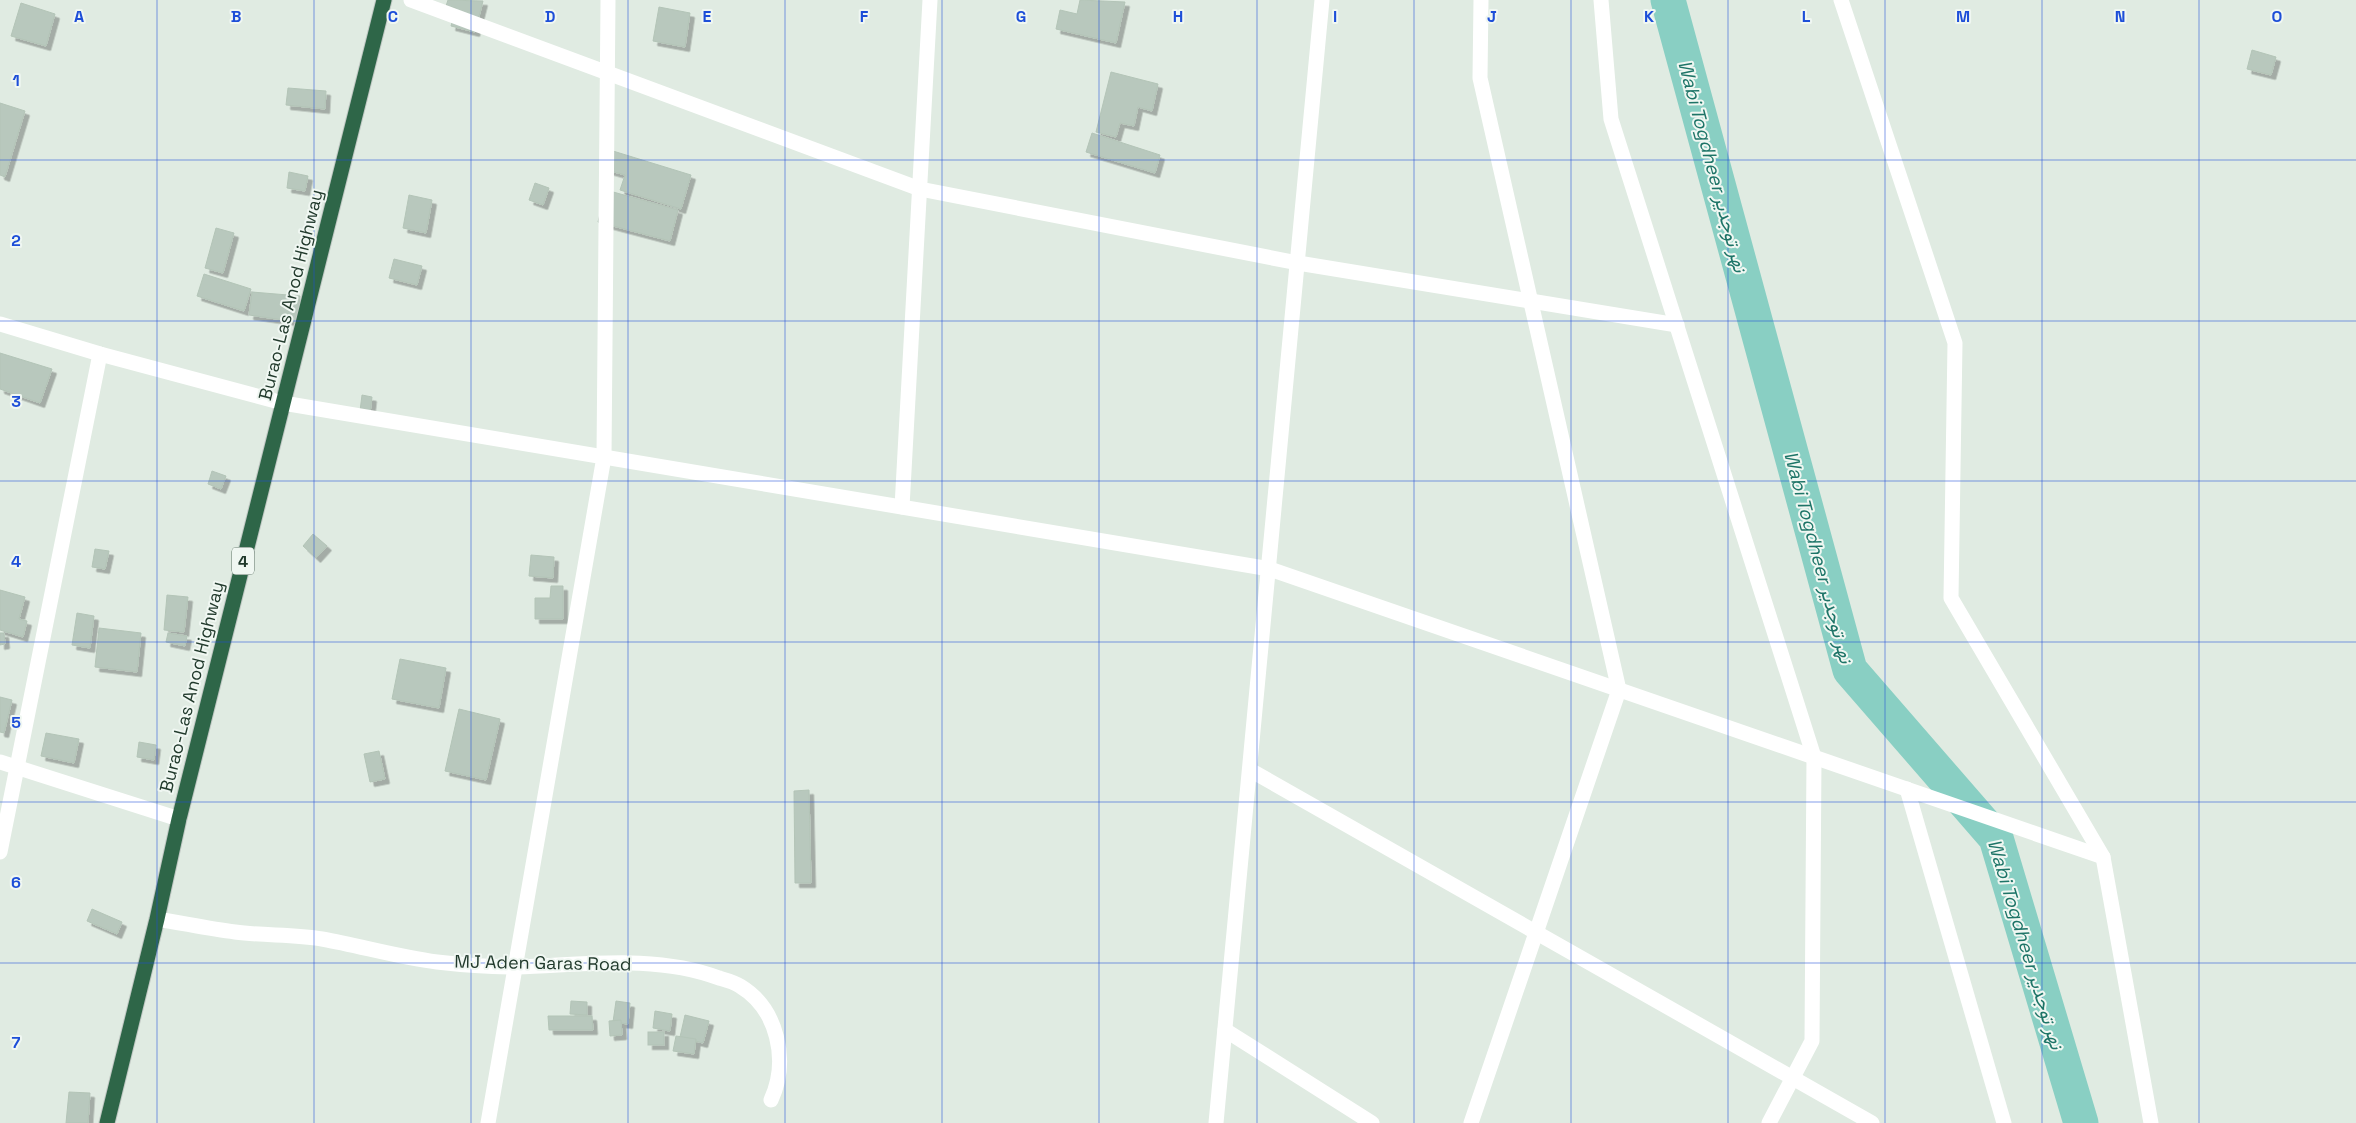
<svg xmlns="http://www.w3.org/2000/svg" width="2356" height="1123" font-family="'Space Grotesk',Vazirmatn,sans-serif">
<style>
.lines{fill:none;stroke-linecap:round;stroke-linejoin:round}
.river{stroke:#89cfc3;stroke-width:35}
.building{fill:#b8c8bd;stroke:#b3c4b7;filter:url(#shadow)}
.highway-casing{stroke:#c1c8c4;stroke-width:17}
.street{stroke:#fff;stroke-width:15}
.highway{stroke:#2e6648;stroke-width:15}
.grid{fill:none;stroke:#1d4ed8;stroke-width:1;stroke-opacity:0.55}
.labels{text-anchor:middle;stroke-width:4;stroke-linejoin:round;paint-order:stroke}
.shield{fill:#f0f7f2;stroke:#5f7367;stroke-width:1}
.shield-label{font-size:16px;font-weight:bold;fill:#213a2c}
.street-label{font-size:18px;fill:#213a2c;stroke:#f0f7f2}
.water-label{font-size:19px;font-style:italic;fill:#1d7467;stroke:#f0f7f2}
.grid-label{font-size:16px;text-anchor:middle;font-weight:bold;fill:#1d4ed8;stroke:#f0f7f2;stroke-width:4;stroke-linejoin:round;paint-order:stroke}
</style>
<defs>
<filter id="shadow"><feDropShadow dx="4.5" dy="4.5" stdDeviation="0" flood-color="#0004"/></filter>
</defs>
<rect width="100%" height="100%" fill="#e0ebe2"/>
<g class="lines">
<!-- river -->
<path class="river" d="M 1668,0 L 1850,670 L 1996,838 L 2081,1123"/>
</g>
<!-- building -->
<g class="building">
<path d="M 448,0 L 483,1 L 475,32 L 451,26 L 456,8 L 446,6 Z"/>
<path d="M 1080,0 L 1125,2 L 1116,43 L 1056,29 L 1060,10 L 1077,14 Z"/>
<path d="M 21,3 L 55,14 L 46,46 L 11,36 Z"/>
<path d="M 659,7 L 690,13 L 685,47 L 653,41 Z"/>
<path d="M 2252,50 L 2276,57 L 2271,75 L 2247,69 Z"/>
<path d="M 1111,72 L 1158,84 L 1152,111 L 1138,107 L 1134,126 L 1120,123 L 1116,137 L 1096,132 Z"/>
<path d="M 288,88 L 326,91 L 325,109 L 286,105 Z"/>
<path d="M 0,103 L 25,111 L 5,177 L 0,175 Z"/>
<path d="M 1092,133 L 1160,155 L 1155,173 L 1086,152 Z"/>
<path d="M 613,151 L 691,175 L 681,209 L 620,190 L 625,175 L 607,170 Z"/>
<path d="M 289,172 L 308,176 L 305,191 L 287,188 Z"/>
<path d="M 535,183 L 549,188 L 543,205 L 529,200 Z"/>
<path d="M 606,190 L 678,210 L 670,241 L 598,222 Z"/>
<path d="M 409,195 L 432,200 L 426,233 L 403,228 Z"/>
<path d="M 216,228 L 234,233 L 223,273 L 205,268 Z"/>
<path d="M 394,259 L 422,266 L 417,285 L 389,278 Z"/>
<path d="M 204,274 L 251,289 L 244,311 L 197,296 Z"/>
<path d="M 252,292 L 300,296 L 297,322 L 249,315 Z"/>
<path d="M 0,353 L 52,369 L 40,403 L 0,389 Z"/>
<path d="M 362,395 L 372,397 L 370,413 L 360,411 Z"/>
<path d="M 212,471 L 226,476 L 221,489 L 208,484 Z"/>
<path d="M 313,534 L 327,546 L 316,558 L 303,546 Z"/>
<path d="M 95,549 L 109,551 L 105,569 L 92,567 Z"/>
<path d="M 531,555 L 554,557 L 553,578 L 529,576 Z"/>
<path d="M 551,586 L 563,586 L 563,619 L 535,619 L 535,598 L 550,598 Z"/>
<path d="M 0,590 L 25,597 L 19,619 L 27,621 L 23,637 L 0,630 Z"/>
<path d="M 167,595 L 188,597 L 184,632 L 164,630 Z"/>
<path d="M 77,613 L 94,616 L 90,648 L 72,645 Z"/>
<path d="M 99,628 L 141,633 L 137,672 L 95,667 Z"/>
<path d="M 0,633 L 4,633 L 5,644 L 0,645 Z"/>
<path d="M 168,633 L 187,636 L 185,646 L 166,642 Z"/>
<path d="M 400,659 L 446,668 L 439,708 L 392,699 Z"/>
<path d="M 0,697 L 12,700 L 4,733 L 0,732 Z"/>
<path d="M 459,709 L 500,719 L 486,780 L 445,771 Z"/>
<path d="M 46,733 L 79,739 L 74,763 L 41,756 Z"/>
<path d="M 139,742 L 156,745 L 154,760 L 137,757 Z"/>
<path d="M 379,751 L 385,779 L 370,782 L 364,754 Z"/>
<path d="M 809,790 L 811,883 L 795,883 L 794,791 Z"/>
<path d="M 92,909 L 122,922 L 117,934 L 87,921 Z"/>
<path d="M 571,1001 L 587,1002 L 587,1015 L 570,1014 Z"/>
<path d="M 616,1001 L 630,1003 L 628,1024 L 613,1022 Z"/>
<path d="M 655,1011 L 672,1014 L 670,1031 L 653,1028 Z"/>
<path d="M 685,1015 L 709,1021 L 703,1043 L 680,1037 Z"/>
<path d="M 548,1016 L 592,1016 L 593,1030 L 549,1030 Z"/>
<path d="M 621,1020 L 622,1035 L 610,1036 L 609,1021 Z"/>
<rect x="648" y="1032" width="16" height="13"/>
<path d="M 676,1036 L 696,1039 L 694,1054 L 673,1051 Z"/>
<path d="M 69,1092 L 90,1093 L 88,1123 L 66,1123 Z"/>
</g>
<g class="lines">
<defs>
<path id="highway" d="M 107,1123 L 157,919 L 179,819 L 384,0"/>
</defs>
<!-- highway casing -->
<use href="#highway" class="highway-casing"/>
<!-- street -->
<g class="street">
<path d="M 411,0 L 920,189 L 1298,263 L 1677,325"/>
<path d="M 1601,0 L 1611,119 L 1814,757 L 1812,1041 L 1769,1123"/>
<path d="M 1841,0 L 1955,343 L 1951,598 L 2103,857 L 2151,1123"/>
<path d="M 0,324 L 100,354 L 283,403 L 1270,569 L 2103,857"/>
<path d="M 902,507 L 930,0"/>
<path d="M 0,762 L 179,819"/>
<path d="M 1250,770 L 1872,1123"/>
<path d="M 1907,789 L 2004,1123"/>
<path d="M 0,852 L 100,354"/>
<path d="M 157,919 C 183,923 209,929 235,932 C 264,936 294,934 322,939 C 361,946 398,957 437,962 C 463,965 491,967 517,967 C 584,965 655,954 719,978 C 726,980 734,982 740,986 C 778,1009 789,1061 771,1100"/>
<path d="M 1225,1030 L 1372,1123"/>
<path d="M 488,1123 L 604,457 L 608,0"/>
<path d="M 1216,1123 L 1322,0"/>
<path d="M 1471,1123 L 1619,690 L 1480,78 L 1481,0"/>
</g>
<!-- highway -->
<use href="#highway" class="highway"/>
</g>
<!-- grid -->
<path class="grid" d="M 157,0 L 157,1123M 314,0 L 314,1123M 471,0 L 471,1123M 628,0 L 628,1123M 785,0 L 785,1123M 942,0 L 942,1123M 1099,0 L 1099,1123M 1257,0 L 1257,1123M 1414,0 L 1414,1123M 1571,0 L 1571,1123M 1728,0 L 1728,1123M 1885,0 L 1885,1123M 2042,0 L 2042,1123M 2199,0 L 2199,1123M 0,160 L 2356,160M 0,321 L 2356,321M 0,481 L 2356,481M 0,642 L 2356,642M 0,802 L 2356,802M 0,963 L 2356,963"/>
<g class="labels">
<!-- shield labels -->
<rect class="shield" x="232" y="547.5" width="22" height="27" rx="4"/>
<g class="shield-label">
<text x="243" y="567">4</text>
</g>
<!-- street labels -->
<g class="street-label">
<text transform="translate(291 295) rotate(-76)" y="6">Burao-Las Anod Highway</text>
<text transform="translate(192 687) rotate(-76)" y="6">Burao-Las Anod Highway</text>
<text transform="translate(543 963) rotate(1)" y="6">MJ Aden Garas Road</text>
</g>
<!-- water labels -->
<g class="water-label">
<text transform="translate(1713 166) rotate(75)" y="7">Wabi Togdheer نهر توجدير</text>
<text transform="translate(1819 557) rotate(75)" y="7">Wabi Togdheer نهر توجدير</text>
<text transform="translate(2026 944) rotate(73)" y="7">Wabi Togdheer نهر توجدير</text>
</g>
</g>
<g class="grid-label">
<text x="79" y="22">A</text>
<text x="236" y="22">B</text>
<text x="393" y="22">C</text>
<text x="550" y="22">D</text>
<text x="707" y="22">E</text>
<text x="864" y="22">F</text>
<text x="1021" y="22">G</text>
<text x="1178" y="22">H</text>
<text x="1335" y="22">I</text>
<text x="1492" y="22">J</text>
<text x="1649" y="22">K</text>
<text x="1806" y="22">L</text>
<text x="1963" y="22">M</text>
<text x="2120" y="22">N</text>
<text x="2277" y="22">O</text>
<text x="16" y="86">1</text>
<text x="16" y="246">2</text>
<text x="16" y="407">3</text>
<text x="16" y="567">4</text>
<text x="16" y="728">5</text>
<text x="16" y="888">6</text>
<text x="16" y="1048">7</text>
</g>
</svg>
